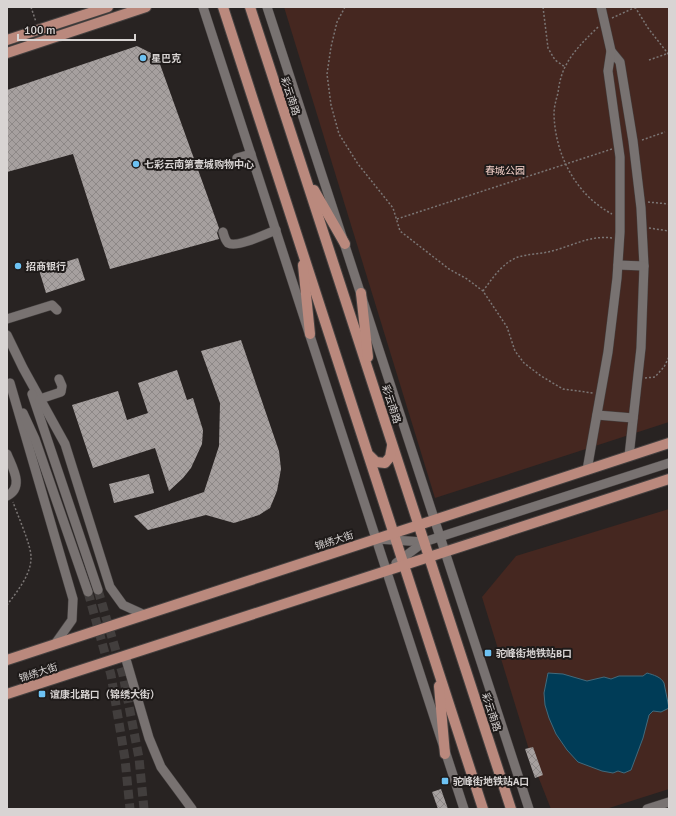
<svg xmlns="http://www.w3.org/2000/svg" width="676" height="816" font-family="Signika,'Noto Sans SC',sans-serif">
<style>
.green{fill:#452720}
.water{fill:#003c57;stroke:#416a7c}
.building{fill:url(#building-cross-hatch)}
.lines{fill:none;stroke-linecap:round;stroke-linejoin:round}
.minor-tunnel{stroke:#423e3d;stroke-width:9;stroke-dasharray:9 4.5;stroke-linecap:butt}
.minor-casing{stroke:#454140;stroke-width:10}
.major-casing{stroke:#454140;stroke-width:12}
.path{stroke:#7b7675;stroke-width:1.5;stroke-dasharray:2 2;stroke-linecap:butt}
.minor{stroke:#787271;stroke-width:9}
.major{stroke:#ba897d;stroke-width:10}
.poi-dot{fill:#6dc2f3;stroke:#1e1a19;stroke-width:1.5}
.labels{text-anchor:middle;stroke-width:4;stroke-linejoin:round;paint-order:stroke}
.poi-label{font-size:10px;font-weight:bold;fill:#d8d4d3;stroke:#1e1a19;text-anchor:start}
.street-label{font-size:10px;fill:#d8d4d3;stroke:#1e1a19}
.park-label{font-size:10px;fill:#f9d5cd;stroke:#1e1a19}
</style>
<defs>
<pattern id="building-cross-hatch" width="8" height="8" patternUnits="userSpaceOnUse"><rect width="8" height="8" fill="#a6a09f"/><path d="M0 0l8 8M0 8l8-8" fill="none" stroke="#8d8887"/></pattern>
</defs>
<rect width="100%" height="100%" fill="#282322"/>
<!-- green -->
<g class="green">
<path d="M 284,7 L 669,7 L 669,422 L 435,498 Z"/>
<path d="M 669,509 L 669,789 L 606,809 L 551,809 L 534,766 L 482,597 L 516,556 Z"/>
</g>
<!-- water -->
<path class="water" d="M 548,673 L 563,674 L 587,681 L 604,677 L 611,679 L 619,676 L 643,676 L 647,673 C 654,675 661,677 664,683 L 669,708 L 661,712 L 653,711 L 649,715 L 643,738 L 631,770 L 624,773 L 618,771 L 613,773 L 602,771 L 578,762 L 567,750 L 556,734 L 549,718 L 545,705 L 544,693 Z"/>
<!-- building -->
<g class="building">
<path d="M 137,46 L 157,56 L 219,228 L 217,233 L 219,239 L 110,269 L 73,154 L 7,172 L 7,90 Z"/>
<path d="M 78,258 L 85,280 L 46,293 L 39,270 Z"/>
<path d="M 241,340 L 279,451 L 281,469 L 277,491 L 270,508 L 259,515 L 234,523 L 206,515 L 148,530 L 134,516 L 204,492 L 219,446 L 220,403 L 201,351 Z"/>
<path d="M 177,370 L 187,400 L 193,398 L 203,430 L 202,444 L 197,455 L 191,468 L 183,478 L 169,491 L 155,448 L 93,468 L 72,405 L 118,391 L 127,420 L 148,413 L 138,383 Z"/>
<path d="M 149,474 L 154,493 L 114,503 L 109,484 Z"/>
<path d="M 533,747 L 543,775 L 535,778 L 525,749 Z"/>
<path d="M 441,789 L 448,809 L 438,809 L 432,792 Z"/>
</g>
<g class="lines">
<!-- minor-tunnel -->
<g class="minor-tunnel">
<path d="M 98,590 L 123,675 L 139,758 L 144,809"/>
<path d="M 88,592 L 111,675 L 125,759 L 130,809"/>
</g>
<defs>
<g id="minor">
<path d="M 203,7 L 464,809"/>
<path d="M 267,7 L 529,809"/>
<path d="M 611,51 L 620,62 L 633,141 L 641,208 L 644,266 L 641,348 L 629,456"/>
<path d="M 237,158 L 251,154"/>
<path d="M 223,232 C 224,236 225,240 228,243 C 237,248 266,234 276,230"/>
<path d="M 618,265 L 644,266"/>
<path d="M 7,319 L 52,305 L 57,310"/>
<path d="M 7,335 L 23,368 L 65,444 L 110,587 L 123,605 L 145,615"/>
<path d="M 10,383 L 73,599 L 72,620 L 55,644"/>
<path d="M 32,394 L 98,590"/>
<path d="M 40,399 L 61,392 L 62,386 L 59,379"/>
<path d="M 23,413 L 35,439 L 88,592"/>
<path d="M 597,415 L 633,418"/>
<path d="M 7,454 C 12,467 25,487 7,496"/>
<path d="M 587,470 L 608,352 L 617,278 L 620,232 L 620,157 L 608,71 L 611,51 L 601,7"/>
<path d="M 377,539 L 424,542"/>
<path d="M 396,563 L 424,542 L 669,463"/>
<path d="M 125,656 L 149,738 L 161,767 L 192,809"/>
<path d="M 647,809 L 669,802"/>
</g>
<g id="major">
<path d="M 223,7 L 483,809"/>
<path d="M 250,7 L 511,809"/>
<path d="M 7,40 L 108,7"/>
<path d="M 7,53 L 146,7"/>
<path d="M 314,190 L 345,244"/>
<path d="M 303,265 L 310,334"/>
<path d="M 361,293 L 368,357"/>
<path d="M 370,456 L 376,462 L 385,463 L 390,457 L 392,446"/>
<path d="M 7,660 L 669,443"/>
<path d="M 439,686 L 445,754"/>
<path d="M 7,694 L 669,479"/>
</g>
</defs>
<!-- minor casing -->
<use href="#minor" class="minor-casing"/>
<!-- major casing -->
<use href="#major" class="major-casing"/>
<!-- path -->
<g class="path">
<path d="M 31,7 L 36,22"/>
<path d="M 345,7 L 337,22 L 331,47 L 327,74 L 331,105 L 339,134 L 358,164 L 393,208 L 400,231 L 449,269 L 467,279 L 483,291 L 507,327 L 515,351 L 524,363 L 541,376 L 563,389 L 593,393"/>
<path d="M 543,7 L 548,48 L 555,60 L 565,67"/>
<path d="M 635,7 L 648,28 L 669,55"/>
<path d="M 612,18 L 636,7"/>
<path d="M 598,27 C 585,40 573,51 565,67 C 561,75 559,84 558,93 C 556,100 554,107 554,114 C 555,155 576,195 612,214"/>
<path d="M 649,60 L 669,53"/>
<path d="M 642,140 L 665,132"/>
<path d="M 648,202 L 669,204"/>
<path d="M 397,219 L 612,149"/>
<path d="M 649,228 L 669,231"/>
<path d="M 483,291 C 492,279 502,263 518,257 C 528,254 541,254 552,251 C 572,246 590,235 612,238"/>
<path d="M 645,378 L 655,377 L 664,367 L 669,357"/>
<path d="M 7,605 C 16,593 31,575 31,558 C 32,547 17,514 13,502"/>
</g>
<!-- minor -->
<use href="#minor" class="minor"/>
<!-- major -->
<use href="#major" class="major"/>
</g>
<!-- markers -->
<g class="poi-dot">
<circle cx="143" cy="58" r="4"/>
<circle cx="136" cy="164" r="4"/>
<circle cx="18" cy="266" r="4"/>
<rect x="484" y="649" width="8" height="8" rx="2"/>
<rect x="38" y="690" width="8" height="8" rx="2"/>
<rect x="441" y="777" width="8" height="8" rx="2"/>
</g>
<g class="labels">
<!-- poi labels -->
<g class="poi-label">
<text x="151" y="62">星巴克</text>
<text x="144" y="168">七彩云南第壹城购物中心</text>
<text x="26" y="270">招商银行</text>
<text x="496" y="657">驼峰街地铁站B口</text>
<text x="50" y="698">谊康北路口（锦绣大街）</text>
<text x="453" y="785">驼峰街地铁站A口</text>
</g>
<!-- street labels -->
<g class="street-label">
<text transform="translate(291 96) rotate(72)" y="4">彩云南路</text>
<text transform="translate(392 404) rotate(72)" y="4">彩云南路</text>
<text transform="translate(334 540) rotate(-18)" y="4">锦绣大街</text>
<text transform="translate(38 672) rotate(-18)" y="4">锦绣大街</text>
<text transform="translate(492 712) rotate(72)" y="4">彩云南路</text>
</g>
<!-- park labels -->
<g class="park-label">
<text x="505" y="174">春城公园</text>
</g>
</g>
<!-- border -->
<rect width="676" height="816" fill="none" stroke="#d8d4d3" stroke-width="16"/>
<!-- scale -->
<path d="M18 34v6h117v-6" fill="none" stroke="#d8d4d3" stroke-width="2"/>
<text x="24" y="34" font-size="12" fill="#d8d4d3" stroke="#1e1a19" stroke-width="3" paint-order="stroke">100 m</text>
</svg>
